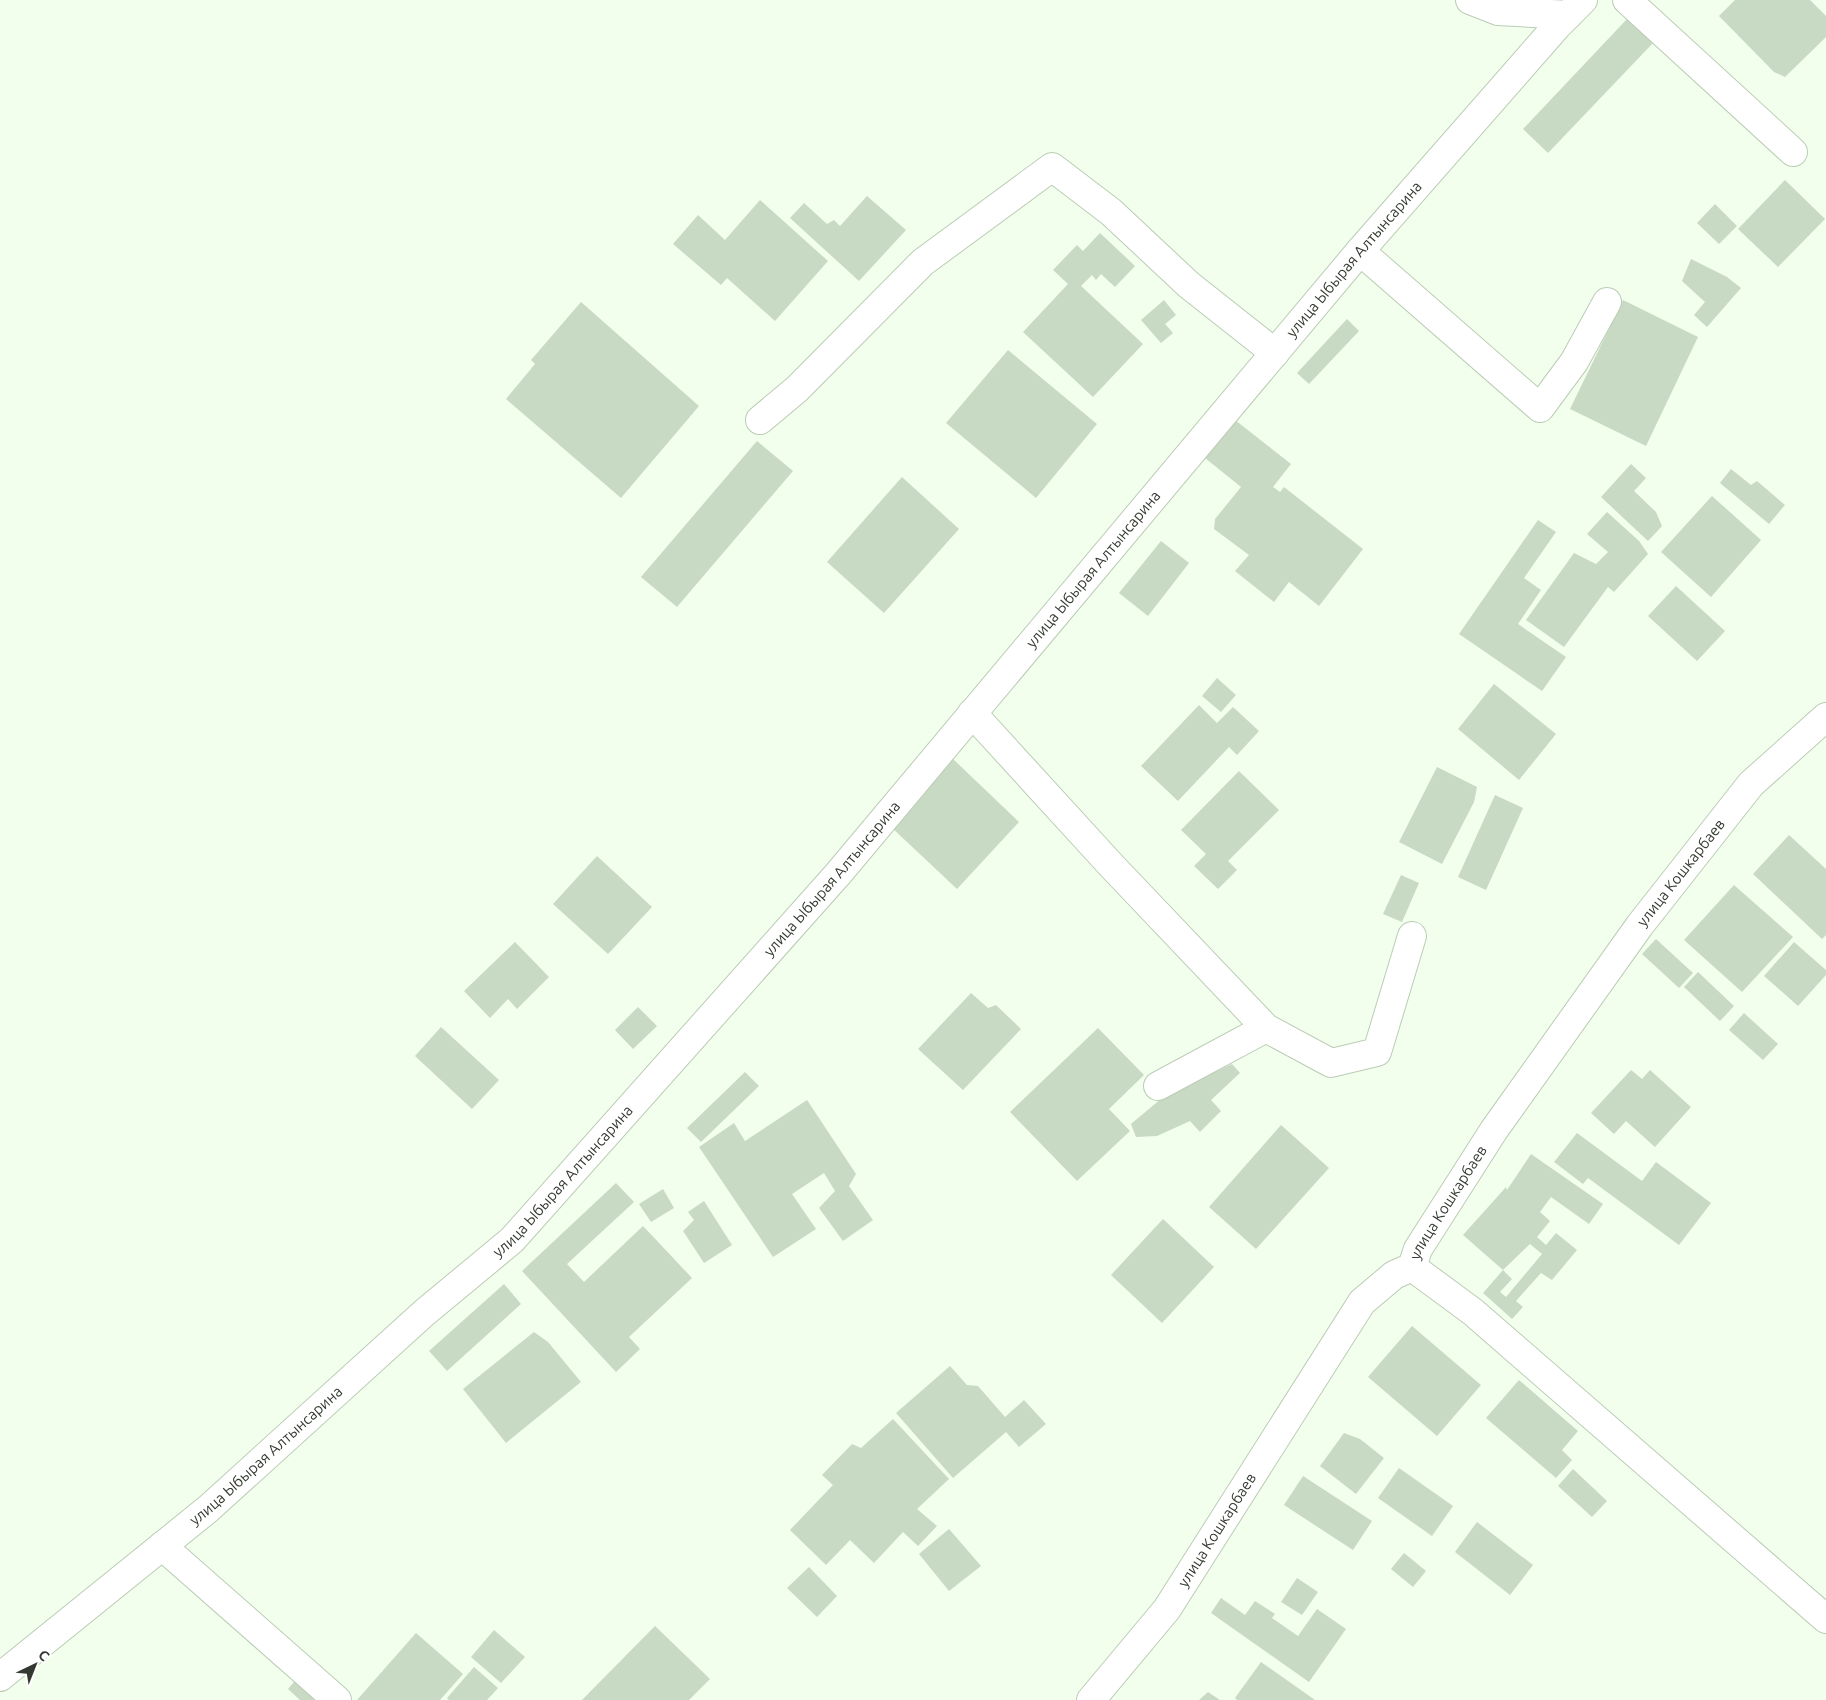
<svg xmlns="http://www.w3.org/2000/svg" width="1826" height="1700" font-family="Ubuntu,sans-serif">
<style>
.building{fill:#c8dac3}
.lines{fill:none;stroke-linecap:round;stroke-linejoin:round}
.street-casing{stroke:#bbccb5;stroke-width:30}
.street{stroke:#fff;stroke-width:28}
.labels{text-anchor:middle;stroke-width:4.5;stroke-linejoin:round;paint-order:stroke}
.street-label{font-size:15px;fill:#333930;stroke:#fff}
</style>
<rect width="100%" height="100%" fill="#f1ffec"/>
<!-- building -->
<g class="building">
<path d="M 1735,0 L 1810,0 L 1826,16 L 1826,37 L 1785,77 L 1774,72 L 1719,16 Z"/>
<path d="M 1627,19 L 1653,43 L 1548,153 L 1523,129 Z"/>
<path d="M 1785,180 L 1825,219 L 1778,267 L 1738,229 Z"/>
<path d="M 867,196 L 906,230 L 859,281 L 790,218 L 804,203 L 827,224 L 834,220 L 840,226 Z"/>
<path d="M 760,200 L 828,261 L 775,321 L 727,278 L 721,285 L 673,244 L 698,215 L 725,240 Z"/>
<path d="M 1715,204 L 1737,226 L 1719,244 L 1697,223 Z"/>
<path d="M 1100,233 L 1135,266 L 1115,287 L 1101,274 L 1096,280 L 1092,275 L 1081,286 L 1143,344 L 1093,397 L 1023,332 L 1068,284 L 1053,270 L 1077,245 L 1083,251 Z"/>
<path d="M 1691,259 L 1727,277 L 1741,288 L 1707,327 L 1694,315 L 1705,302 L 1682,281 Z"/>
<path d="M 1164,300 L 1176,315 L 1165,324 L 1173,333 L 1161,343 L 1141,320 Z"/>
<path d="M 1623,300 L 1698,337 L 1646,446 L 1570,409 Z"/>
<path d="M 581,302 L 699,406 L 621,498 L 506,399 L 535,364 L 531,360 Z"/>
<path d="M 1347,319 L 1359,331 L 1309,384 L 1297,373 Z"/>
<path d="M 1008,350 L 1097,424 L 1036,498 L 946,423 Z"/>
<path d="M 1235,420 L 1291,464 L 1273,487 L 1280,492 L 1284,487 L 1363,549 L 1319,606 L 1289,582 L 1274,602 L 1235,571 L 1249,555 L 1214,529 L 1215,519 L 1241,487 L 1205,458 Z"/>
<path d="M 757,441 L 793,471 L 677,607 L 641,577 Z"/>
<path d="M 1631,464 L 1646,478 L 1634,491 L 1656,512 L 1662,526 L 1648,541 L 1601,497 Z"/>
<path d="M 1731,469 L 1751,485 L 1757,481 L 1785,505 L 1769,524 L 1720,483 Z"/>
<path d="M 902,477 L 959,529 L 884,613 L 827,562 Z"/>
<path d="M 1712,496 L 1761,540 L 1711,597 L 1661,552 Z"/>
<path d="M 1607,512 L 1639,541 L 1648,554 L 1614,592 L 1608,587 L 1564,647 L 1526,620 L 1574,553 L 1596,564 L 1608,552 L 1587,534 Z"/>
<path d="M 1538,520 L 1556,532 L 1524,578 L 1541,590 L 1518,624 L 1566,657 L 1542,691 L 1459,634 Z"/>
<path d="M 1161,541 L 1189,563 L 1148,616 L 1119,593 Z"/>
<path d="M 1676,586 L 1725,631 L 1697,661 L 1648,616 Z"/>
<path d="M 1217,678 L 1236,695 L 1221,712 L 1202,696 Z"/>
<path d="M 1494,684 L 1556,734 L 1519,780 L 1458,729 Z"/>
<path d="M 1199,705 L 1217,723 L 1233,707 L 1259,731 L 1237,755 L 1229,747 L 1178,801 L 1141,766 Z"/>
<path d="M 953,759 L 1019,822 L 957,889 L 890,826 Z"/>
<path d="M 1437,767 L 1477,787 L 1474,802 L 1442,864 L 1399,842 Z"/>
<path d="M 1239,771 L 1279,810 L 1228,861 L 1237,870 L 1218,889 L 1194,866 L 1206,854 L 1181,830 Z"/>
<path d="M 1495,795 L 1523,808 L 1486,890 L 1458,877 Z"/>
<path d="M 1789,835 L 1826,869 L 1826,935 L 1822,939 L 1753,874 Z"/>
<path d="M 597,856 L 652,907 L 608,954 L 553,904 Z"/>
<path d="M 1401,875 L 1419,883 L 1402,922 L 1383,914 Z"/>
<path d="M 1734,885 L 1793,937 L 1742,992 L 1684,940 Z"/>
<path d="M 1656,939 L 1693,973 L 1679,988 L 1642,954 Z"/>
<path d="M 515,942 L 549,977 L 517,1009 L 508,999 L 490,1018 L 464,991 Z"/>
<path d="M 1794,942 L 1826,970 L 1826,975 L 1798,1006 L 1764,976 Z"/>
<path d="M 1698,972 L 1734,1006 L 1720,1021 L 1684,987 Z"/>
<path d="M 971,993 L 988,1008 L 996,1005 L 1021,1029 L 963,1090 L 918,1049 Z"/>
<path d="M 638,1007 L 657,1026 L 633,1049 L 615,1030 Z"/>
<path d="M 1744,1013 L 1778,1044 L 1763,1060 L 1729,1030 Z"/>
<path d="M 441,1027 L 499,1080 L 472,1109 L 415,1056 Z"/>
<path d="M 1098,1028 L 1144,1075 L 1109,1109 L 1130,1131 L 1077,1181 L 1010,1112 Z"/>
<path d="M 1232,1064 L 1240,1073 L 1211,1100 L 1221,1111 L 1200,1132 L 1190,1121 L 1157,1136 L 1136,1137 L 1131,1124 L 1168,1093 Z"/>
<path d="M 1631,1070 L 1642,1079 L 1650,1070 L 1691,1107 L 1655,1147 L 1626,1121 L 1614,1134 L 1591,1113 Z"/>
<path d="M 745,1072 L 759,1086 L 701,1142 L 687,1128 Z"/>
<path d="M 807,1100 L 856,1174 L 849,1186 L 873,1220 L 843,1241 L 819,1208 L 835,1191 L 824,1173 L 792,1194 L 816,1229 L 773,1257 L 699,1147 L 734,1123 L 745,1141 Z"/>
<path d="M 1281,1125 L 1329,1168 L 1256,1249 L 1209,1207 Z"/>
<path d="M 1577,1133 L 1642,1181 L 1656,1162 L 1711,1203 L 1679,1245 L 1588,1178 L 1583,1184 L 1554,1162 Z"/>
<path d="M 1531,1154 L 1603,1204 L 1589,1224 L 1551,1197 L 1540,1212 L 1550,1221 L 1537,1237 L 1546,1245 L 1556,1233 L 1577,1250 L 1552,1280 L 1541,1273 L 1516,1301 L 1523,1307 L 1512,1319 L 1483,1293 L 1503,1270 L 1512,1279 L 1500,1292 L 1506,1297 L 1542,1254 L 1530,1244 L 1503,1270 L 1463,1235 L 1506,1187 L 1507,1190 Z"/>
<path d="M 616,1183 L 634,1202 L 567,1264 L 584,1282 L 643,1226 L 692,1278 L 629,1337 L 640,1349 L 616,1372 L 522,1271 Z"/>
<path d="M 663,1189 L 674,1208 L 651,1222 L 639,1204 Z"/>
<path d="M 704,1201 L 732,1245 L 704,1263 L 683,1231 L 694,1220 L 688,1212 Z"/>
<path d="M 1163,1219 L 1214,1267 L 1162,1323 L 1111,1275 Z"/>
<path d="M 504,1284 L 521,1304 L 447,1371 L 429,1351 Z"/>
<path d="M 1412,1326 L 1481,1385 L 1437,1436 L 1368,1377 Z"/>
<path d="M 534,1332 L 548,1342 L 581,1382 L 506,1443 L 463,1389 Z"/>
<path d="M 950,1366 L 967,1385 L 978,1386 L 1005,1417 L 1024,1400 L 1046,1424 L 1019,1447 L 1006,1432 L 953,1478 L 896,1413 Z"/>
<path d="M 1519,1380 L 1578,1431 L 1562,1450 L 1572,1460 L 1556,1478 L 1486,1418 Z"/>
<path d="M 893,1419 L 949,1479 L 917,1509 L 937,1526 L 918,1546 L 903,1532 L 874,1563 L 850,1540 L 826,1565 L 790,1530 L 833,1485 L 822,1475 L 852,1444 L 861,1448 Z"/>
<path d="M 1344,1433 L 1360,1439 L 1384,1458 L 1356,1494 L 1320,1466 Z"/>
<path d="M 1399,1468 L 1453,1506 L 1432,1536 L 1378,1498 Z"/>
<path d="M 1573,1469 L 1607,1501 L 1592,1517 L 1558,1486 Z"/>
<path d="M 1303,1476 L 1372,1521 L 1353,1550 L 1284,1505 Z"/>
<path d="M 1477,1522 L 1533,1565 L 1510,1595 L 1455,1552 Z"/>
<path d="M 949,1529 L 981,1566 L 949,1591 L 919,1554 Z"/>
<path d="M 1404,1553 L 1426,1571 L 1413,1587 L 1391,1569 Z"/>
<path d="M 809,1567 L 837,1596 L 817,1617 L 787,1588 Z"/>
<path d="M 1297,1578 L 1318,1592 L 1302,1615 L 1281,1602 Z"/>
<path d="M 1221,1598 L 1245,1615 L 1255,1601 L 1275,1614 L 1272,1618 L 1298,1636 L 1317,1609 L 1346,1629 L 1309,1682 L 1211,1613 Z"/>
<path d="M 655,1626 L 710,1679 L 689,1700 L 582,1700 Z"/>
<path d="M 494,1630 L 525,1657 L 501,1683 L 471,1657 Z"/>
<path d="M 416,1633 L 463,1674 L 440,1700 L 357,1700 Z"/>
<path d="M 1261,1662 L 1315,1700 L 1237,1700 L 1235,1698 Z"/>
<path d="M 474,1667 L 498,1688 L 487,1700 L 449,1700 L 447,1698 Z"/>
<path d="M 300,1675 L 328,1700 L 300,1700 L 288,1689 Z"/>
<path d="M 1208,1692 L 1220,1700 L 1199,1700 Z"/>
</g>
<g class="lines">
<defs>
<g id="street">
<path d="M 1470,0 L 1498,11 L 1568,15"/>
<path d="M 1627,0 L 1793,152"/>
<path d="M 1360,251 L 1540,408 L 1574,362 L 1607,302"/>
<path d="M 760,420 L 797,389 L 923,262 L 1052,167 L 1111,212 L 1189,285 L 1275,353"/>
<path d="M 972,713 L 1110,864 L 1266,1028 L 1331,1063 L 1377,1052 L 1412,936"/>
<path d="M 1158,1086 L 1266,1028"/>
<path d="M 1412,1267 L 1473,1312 L 1826,1619"/>
<path d="M 162,1546 L 337,1700"/>
<path id="s1" d="M 0,1677 L 208,1509 L 424,1313 L 512,1240 L 838,874 L 1360,251 L 1557,26 L 1583,0"/>
<path id="s2" d="M 1091,1700 L 1167,1609 L 1362,1302 L 1394,1275 L 1412,1267 L 1418,1249 L 1494,1130 L 1640,925 L 1751,784 L 1826,717"/>
</g>
</defs>
<!-- street casing -->
<use href="#street" class="street-casing"/>
<!-- street -->
<use href="#street" class="street"/>
</g>
<g class="labels">
<!-- street labels -->
<g class="street-label">
<text dy="5" stroke="none"><textPath href="#s1" startOffset="1966">улица Ыбырая Алтынсарина</textPath></text>
<text dy="5" stroke="none"><textPath href="#s1" startOffset="1561">улица Ыбырая Алтынсарина</textPath></text>
<text dy="5" stroke="none"><textPath href="#s2" startOffset="1022">улица Кошкарбаев</textPath></text>
<text dy="5" stroke="none"><textPath href="#s1" startOffset="1156">улица Ыбырая Алтынсарина</textPath></text>
<text dy="5" stroke="none"><textPath href="#s1" startOffset="751">улица Ыбырая Алтынсарина</textPath></text>
<text dy="5" stroke="none"><textPath href="#s2" startOffset="618">улица Кошкарбаев</textPath></text>
<text dy="5" stroke="none"><textPath href="#s1" startOffset="346">улица Ыбырая Алтынсарина</textPath></text>
<text dy="5" stroke="none"><textPath href="#s2" startOffset="212">улица Кошкарбаев</textPath></text>
</g>
</g>
<!-- north arrow -->
<g transform="translate(35 1665) rotate(43)" stroke="#ffffff" stroke-width="4" paint-order="stroke">
<path d="M0-4L9 19L0 12L-9 19Z" fill="#333930"/>
<text y="-8" font-size="14" font-weight="bold" text-anchor="middle" fill="#333930">С</text>
</g>
</svg>
